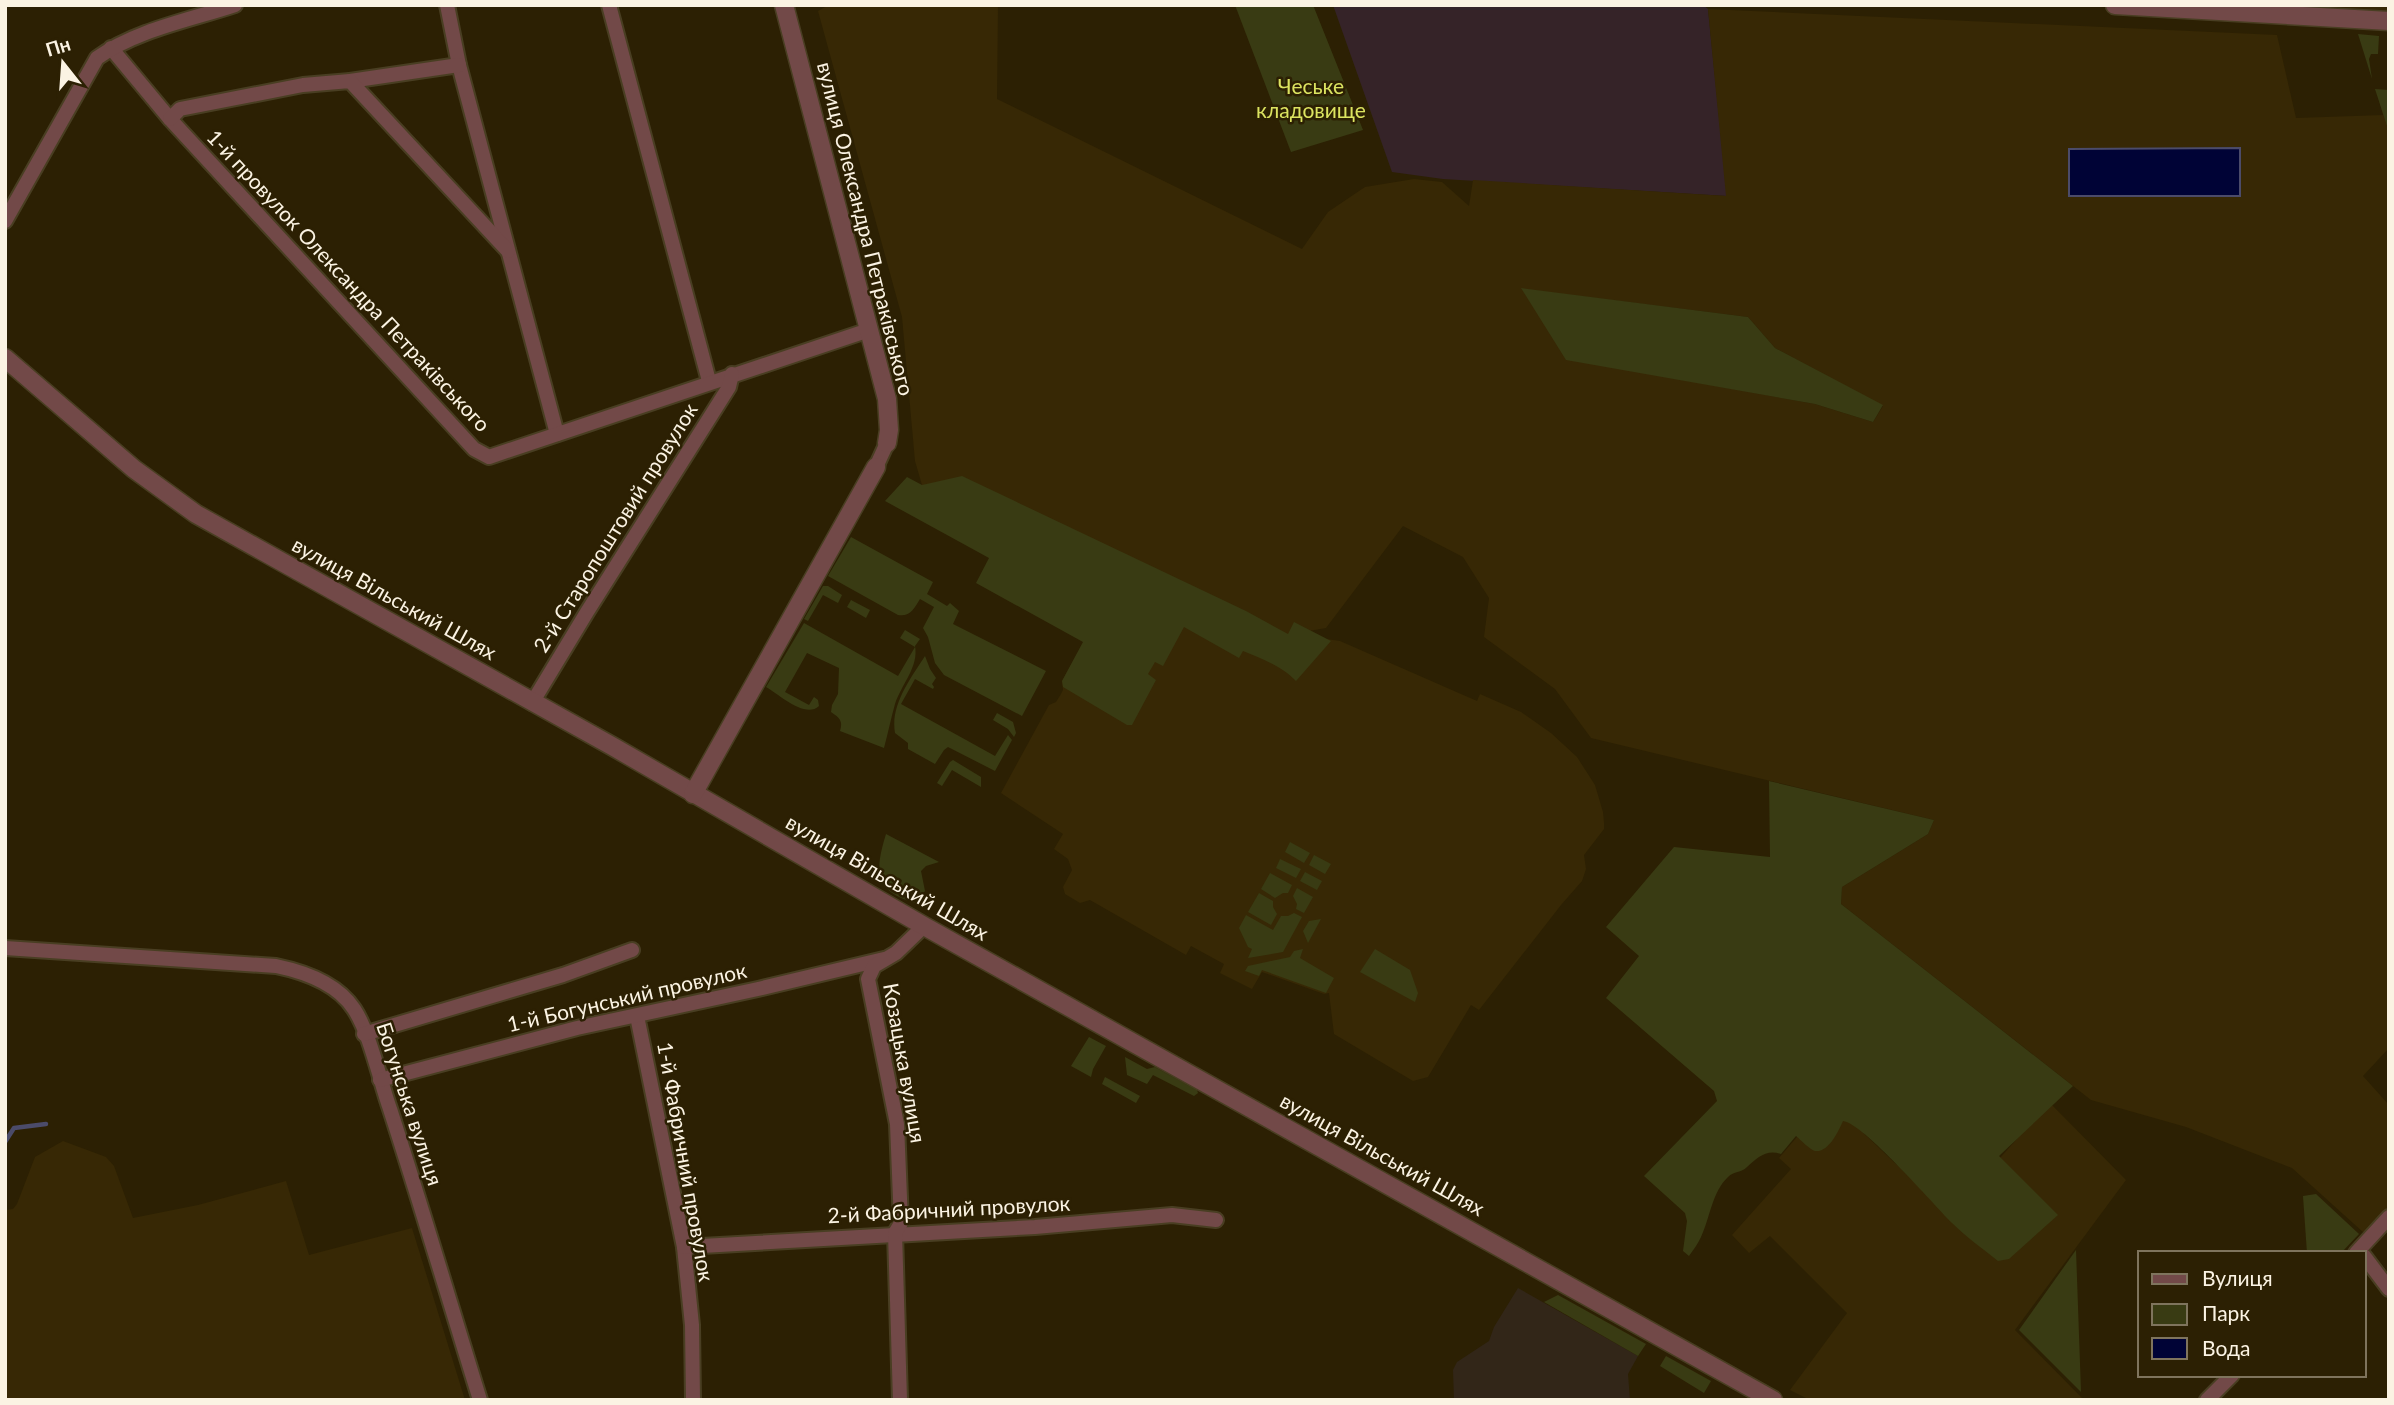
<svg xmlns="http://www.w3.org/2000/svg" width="2394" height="1405" font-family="Lato,sans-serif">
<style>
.commercial{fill:#352328}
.built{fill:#372805;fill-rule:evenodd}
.education{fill:#322618}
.green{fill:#393b13}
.water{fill:#000336;stroke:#4b4b6a;stroke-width:2}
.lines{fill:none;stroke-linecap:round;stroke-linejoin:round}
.stream{stroke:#4b4b6a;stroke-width:4.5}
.minor-casing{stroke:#493e22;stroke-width:18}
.tertiary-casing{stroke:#493e22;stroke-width:21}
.minor{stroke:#724948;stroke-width:14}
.tertiary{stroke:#724948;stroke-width:18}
.labels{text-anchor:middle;stroke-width:5;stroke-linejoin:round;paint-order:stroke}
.park-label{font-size:21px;fill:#dce360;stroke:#2c2003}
.street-label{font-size:21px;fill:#fbf3e3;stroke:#2c2003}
</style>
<rect width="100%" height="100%" fill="#2c2003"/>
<!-- commercial -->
<path class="commercial" d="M 1333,5 L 1703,5 L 1708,9 L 1727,196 L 1443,179 L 1392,172 Z"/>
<!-- built -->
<g class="built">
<path d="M 829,5 L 998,5 L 997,99 L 1302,249 L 1328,212 L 1365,187 L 1414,179 L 1442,182 L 1469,206 L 1473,180 L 1726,196 L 1708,9 L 2277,35 L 2296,118 L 2383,115 L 2377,93 L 2389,93 L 2389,1048 L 2363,1076 L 2389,1105 L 2389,1207 L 2364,1233 L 2292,1168 L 2186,1127 L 2091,1100 L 1841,904 L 1842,887 L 1928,834 L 1934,820 L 1591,738 L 1555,689 L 1484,637 L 1489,598 L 1463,557 L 1403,526 L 1326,628 L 1292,634 L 1340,641 L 1477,701 L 1480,694 L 1521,712 L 1551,733 L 1577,757 L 1595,785 L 1603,812 L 1604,823 L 1604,829 L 1584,855 L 1586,869 L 1582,881 L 1561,905 L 1479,1010 L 1471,1005 L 1428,1077 L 1413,1081 L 1334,1034 L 1329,993 L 1324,994 L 1262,972 L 1252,989 L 1220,973 L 1224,964 L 1191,946 L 1186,955 L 1090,900 L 1080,903 L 1065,894 L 1063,887 L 1072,870 L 1068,859 L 1054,849 L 1063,834 L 1001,793 L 1049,705 L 1056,702 L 1061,694 L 1063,690 L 1062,681 L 1131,557 L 922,485 L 915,461 L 902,317 L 818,11 ZM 1522,289 L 1748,317 L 1775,348 L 1883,406 L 1873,422 L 1815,404 L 1568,359 Z"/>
<path d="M 2115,5 L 2389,5 L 2389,21 Z"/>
<path d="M 1831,1102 L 1984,1248 L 2000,1158 L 2048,1104 L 2051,1104 L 2126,1180 L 2015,1330 L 2084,1400 L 1810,1400 L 1790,1390 L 1847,1313 L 1770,1236 L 1749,1253 L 1732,1235 L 1791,1169 L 1779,1158 L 1796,1138 Z"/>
<path d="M 63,1141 L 106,1157 L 114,1166 L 133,1218 L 198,1205 L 286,1181 L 309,1255 L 412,1228 L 465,1400 L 5,1400 L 5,1210 L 13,1209 L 17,1204 L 35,1157 Z"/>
</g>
<!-- education -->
<path class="education" d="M 1518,1288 L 1638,1356 L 1628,1374 L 1630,1400 L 1454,1400 L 1453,1370 L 1457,1362 L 1489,1341 L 1494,1327 Z"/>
<!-- green -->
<g class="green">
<path d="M 1235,5 L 1313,5 L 1363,130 L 1291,152 Z"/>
<path d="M 2358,34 L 2379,36 L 2378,54 L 2371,54 L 2369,59 L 2372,79 Z"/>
<path d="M 2375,89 L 2389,90 L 2389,132 Z"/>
<path d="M 1521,288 L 1748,317 L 1775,348 L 1883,405 L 1873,422 L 1815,404 L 1566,360 Z"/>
<path d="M 962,476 L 1246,611 L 1288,634 L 1294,622 L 1331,641 L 1296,681 C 1282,666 1262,659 1243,651 L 1239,658 L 1184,627 L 1163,666 L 1155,662 L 1148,674 L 1156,680 L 1132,725 L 1127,725 L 1063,687 L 1062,681 L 1083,642 L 976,583 L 989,558 L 885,501 L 907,477 L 922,485 Z"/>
<path d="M 851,537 L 933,582 L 927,594 L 947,606 L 950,603 L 959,611 L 953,624 L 1046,671 L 1022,716 L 944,675 L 935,663 L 928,637 L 923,628 L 934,607 L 920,599 C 914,609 910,617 898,615 L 828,576 Z"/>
<path d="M 823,586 L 828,586 L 842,595 L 838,603 L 823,595 L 808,621 L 804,619 Z"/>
<path d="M 851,600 L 870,610 L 866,618 L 847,607 Z"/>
<path d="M 804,623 L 898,676 L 915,647 L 900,638 L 905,630 L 920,639 L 915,646 C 919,667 901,685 895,704 C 891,718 888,733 884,748 L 840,731 C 843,721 840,718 831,712 L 832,705 L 838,694 L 839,668 L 807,653 L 785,692 L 809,705 L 814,697 L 818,700 L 819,706 C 805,719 780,695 766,687 Z"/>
<path d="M 925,656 L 930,669 L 936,678 L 932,684 L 934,687 L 933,689 L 915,679 L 901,704 L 995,756 L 1008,735 L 1012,740 L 995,771 L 948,747 L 944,750 L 935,764 L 908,749 L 908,743 L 895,733 C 890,705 911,678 925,656 Z"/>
<path d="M 997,713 L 1013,722 L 1016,733 L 1014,737 L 1008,729 L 993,720 Z"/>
<path d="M 953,760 L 981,777 L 981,787 L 952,770 L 942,786 L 937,783 L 950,762 Z"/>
<path d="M 1769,781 L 1934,820 L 1928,834 L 1842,887 L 1841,904 L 2073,1086 L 1999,1156 L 2058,1215 L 2009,1259 L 1998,1261 C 1982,1248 1966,1237 1952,1223 C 1933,1204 1863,1123 1843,1121 C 1839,1130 1829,1153 1815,1151 C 1810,1150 1801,1140 1796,1136 L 1781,1154 C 1766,1149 1757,1158 1747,1167 C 1741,1173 1734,1171 1728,1177 C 1712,1192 1710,1218 1701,1237 C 1698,1244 1693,1250 1689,1256 L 1683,1251 L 1687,1221 L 1685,1213 L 1644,1176 L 1717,1101 L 1714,1091 L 1606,998 L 1639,956 L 1606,927 L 1674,847 L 1770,857 Z"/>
<path d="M 886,834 L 939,862 L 926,866 L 921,871 L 925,891 L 915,903 C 873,891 875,870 886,834 Z"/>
<path d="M 1290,842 L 1310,853 L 1304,863 L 1285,852 Z"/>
<path d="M 1314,855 L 1331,864 L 1325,874 L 1309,865 Z"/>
<path d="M 1280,859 L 1301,869 L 1296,878 L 1276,868 Z"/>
<path d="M 1305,872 L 1322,881 L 1317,890 L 1300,881 Z"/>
<path d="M 1270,873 L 1292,885 L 1288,893 L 1283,893 L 1275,898 L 1261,889 Z"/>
<path d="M 1297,888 L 1313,897 L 1304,913 L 1296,909 L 1297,904 L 1293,896 Z"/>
<path d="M 1259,893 L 1273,901 L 1273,907 L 1277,914 L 1271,925 L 1248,912 Z"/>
<path d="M 1294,913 L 1302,917 L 1283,952 L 1248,958 L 1252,949 L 1248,947 L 1239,928 L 1246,915 L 1273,930 L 1281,916 L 1288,916 Z"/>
<path d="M 1321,919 L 1308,943 L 1303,931 L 1309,921 Z"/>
<path d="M 1303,949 L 1300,958 L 1334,978 L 1326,993 L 1262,970 L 1259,976 L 1245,971 L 1248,966 L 1290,957 L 1294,951 Z"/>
<path d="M 1375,949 L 1410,970 L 1418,993 L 1415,1002 L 1360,972 Z"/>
<path d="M 1089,1037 L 1106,1046 L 1093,1069 L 1091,1077 L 1071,1066 Z"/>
<path d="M 1125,1057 L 1147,1069 L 1155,1067 L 1197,1090 L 1198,1093 L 1194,1096 L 1153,1075 L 1147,1084 L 1127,1075 Z"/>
<path d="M 1105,1077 L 1140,1096 L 1136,1103 L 1102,1084 Z"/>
<path d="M 2316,1194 L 2359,1234 L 2341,1253 L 2307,1253 L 2303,1196 Z"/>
<path d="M 2076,1250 L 2081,1392 L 2019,1330 Z"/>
<path d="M 1558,1295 L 1646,1344 L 1638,1356 L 1544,1302 Z"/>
<path d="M 1666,1356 L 1711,1381 L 1704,1393 L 1660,1366 Z"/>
</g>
<!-- water -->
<path class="water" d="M 2240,148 L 2240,196 L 2069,196 L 2069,149 Z"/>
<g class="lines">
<!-- stream -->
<path class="stream" d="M 5,1142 L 14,1128 L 46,1124"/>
<defs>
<g id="minor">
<path d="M 447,5 L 459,65 L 557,434"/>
<path d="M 609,5 L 709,381"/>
<path d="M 111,48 L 170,119 L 474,449 L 489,457 L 869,330"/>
<path d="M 350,81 L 459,65"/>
<path d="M 170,119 L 180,109 L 303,85 L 350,81 L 508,251"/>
<path d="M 5,221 L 97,58 C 136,30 190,20 235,5"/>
<path d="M 876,467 L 887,443"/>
<path d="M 532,703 L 587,612 L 729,387 L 732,374"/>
<path d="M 5,948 L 276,966 C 305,972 337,983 354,1009 C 370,1033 380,1081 390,1109 C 421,1205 450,1303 480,1400"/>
<path d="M 637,1016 L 684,1247 L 692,1325 L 693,1400"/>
<path d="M 364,1034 L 563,975 L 632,950"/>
<path d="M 380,1080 L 577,1028 L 758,989 L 884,959"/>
<path d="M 684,1247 L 1035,1227 L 1172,1215 L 1216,1220"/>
<path d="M 2356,1253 L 2389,1217"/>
<path d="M 2364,1256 L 2389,1289"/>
<path d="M 900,1400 L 895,1233 L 901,1223 L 897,1124 L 868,979 L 874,966 L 896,953 L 924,926"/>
<path d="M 2207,1400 L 2232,1375"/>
</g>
<g id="tertiary">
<path d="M 784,5 L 887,399 L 889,430 L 887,443"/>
<path d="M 2115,5 L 2389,21"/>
<path d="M 5,358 L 134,469 L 196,514 L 612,746 L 924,926 L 1773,1400"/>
<path d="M 693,794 L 876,467"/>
</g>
</defs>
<!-- minor casing -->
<use href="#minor" class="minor-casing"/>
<!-- tertiary casing -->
<use href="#tertiary" class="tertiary-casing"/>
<!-- minor -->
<use href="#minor" class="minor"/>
<!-- tertiary -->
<use href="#tertiary" class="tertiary"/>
</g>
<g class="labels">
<!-- park labels -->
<g class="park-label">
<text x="1311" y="94">Чеське<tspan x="1311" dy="24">кладовище</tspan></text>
</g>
<!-- street labels -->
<g class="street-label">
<text transform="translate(865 229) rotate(76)" y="7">вулиця Олександра Петраківського</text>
<text transform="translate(348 281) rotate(47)" y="7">1-й провулок Олександра Петраківського</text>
<text transform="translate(616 528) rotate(-58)" y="7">2-й Старопоштовий провулок</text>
<text transform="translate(394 599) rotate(29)" y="7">вулиця Вільський Шлях</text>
<text transform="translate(887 878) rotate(30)" y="7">вулиця Вільський Шлях</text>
<text transform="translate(627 998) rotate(-13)" y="7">1-й Богунський провулок</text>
<text transform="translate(904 1063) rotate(80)" y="7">Козацька вулиця</text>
<text transform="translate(409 1104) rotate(72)" y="7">Богунська вулиця</text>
<text transform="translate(1382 1155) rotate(29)" y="7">вулиця Вільський Шлях</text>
<text transform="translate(685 1162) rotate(80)" y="7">1-й Фабричний провулок</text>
<text transform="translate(949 1210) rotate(-3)" y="7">2-й Фабричний провулок</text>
</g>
</g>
<!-- border -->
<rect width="2394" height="1405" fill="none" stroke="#fbf3e3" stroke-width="14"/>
<!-- legend -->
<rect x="2138" y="1251" width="228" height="126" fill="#2c2003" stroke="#7f745d" stroke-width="2"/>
<rect x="2152" y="1274" width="35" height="10" fill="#724948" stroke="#7f745d" stroke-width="2"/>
<text x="2202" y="1286" font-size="21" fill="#fbf3e3">Вулиця</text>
<rect x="2152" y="1304" width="35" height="21" fill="#393b13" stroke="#7f745d" stroke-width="2"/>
<text x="2202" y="1321" font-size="21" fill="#fbf3e3">Парк</text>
<rect x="2152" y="1338" width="35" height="21" fill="#000336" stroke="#7f745d" stroke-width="2"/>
<text x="2202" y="1356" font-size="21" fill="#fbf3e3">Вода</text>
<!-- north arrow -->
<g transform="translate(63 63) rotate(343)" stroke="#2c2003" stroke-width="5" paint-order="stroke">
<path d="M0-5L12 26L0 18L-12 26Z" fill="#fbf3e3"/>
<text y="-10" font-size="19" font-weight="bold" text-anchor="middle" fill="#fbf3e3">Пн</text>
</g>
</svg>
